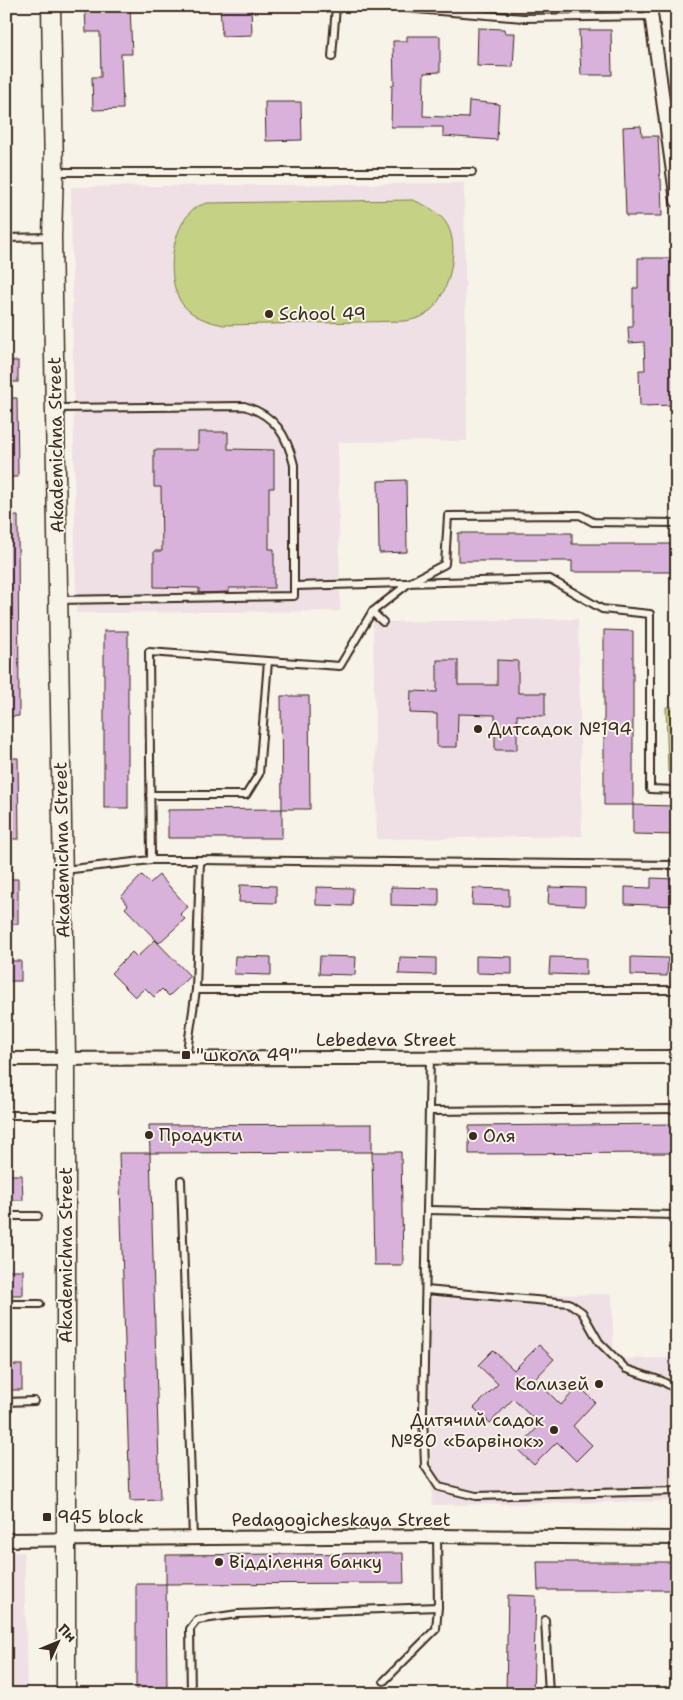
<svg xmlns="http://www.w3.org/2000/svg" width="683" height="1700" font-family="'Shantell Sans',sans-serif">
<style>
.built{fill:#eee0e4}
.green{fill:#c5d184;stroke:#807e51}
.building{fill:#d8b2da;stroke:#3b2a1e}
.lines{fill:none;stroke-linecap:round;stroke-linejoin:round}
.lane-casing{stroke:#3b2a1e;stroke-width:10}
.street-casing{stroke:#3b2a1e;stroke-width:16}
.secondary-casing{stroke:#3b2a1e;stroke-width:21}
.lane{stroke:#f7f3e8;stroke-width:6}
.street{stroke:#f7f3e8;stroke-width:12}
.secondary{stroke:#f7f3e8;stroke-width:18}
.poi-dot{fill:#3b2a1e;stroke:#f7f3e8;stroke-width:2}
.labels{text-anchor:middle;stroke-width:4;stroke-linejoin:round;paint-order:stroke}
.poi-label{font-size:18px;fill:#3b2a1e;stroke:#f7f3e8;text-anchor:start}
.street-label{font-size:18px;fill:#3b2a1e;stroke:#f7f3e8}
</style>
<rect width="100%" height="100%" fill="#f7f3e8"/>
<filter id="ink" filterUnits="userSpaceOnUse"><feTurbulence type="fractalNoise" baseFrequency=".02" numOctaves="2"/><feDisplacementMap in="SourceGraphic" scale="10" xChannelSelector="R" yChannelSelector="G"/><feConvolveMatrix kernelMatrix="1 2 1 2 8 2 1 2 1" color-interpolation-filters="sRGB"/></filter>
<g filter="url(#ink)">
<!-- built -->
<g class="built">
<path d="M 464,183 L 467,441 L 338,442 L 340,611 L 76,613 L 71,187 Z"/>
<path d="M 578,619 L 582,836 L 377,839 L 373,622 Z"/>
<path d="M 612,1294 L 614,1359 L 677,1358 L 677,1501 L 432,1505 L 428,1297 Z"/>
<path d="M 6,1552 L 24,1552 L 27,1694 L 6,1694 Z"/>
</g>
<!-- green -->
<g class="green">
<path d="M 413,200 C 428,206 445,215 450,231 C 459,256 446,306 421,317 C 416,319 410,320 406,321 L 224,325 C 209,322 194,318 183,305 C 166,283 170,236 188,215 C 192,208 200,205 207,203 Z"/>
<path d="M 666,707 L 677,707 L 677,772 L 668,772 Z"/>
</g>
<!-- building -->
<g class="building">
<path d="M 85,6 L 130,6 L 132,54 L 121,54 L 123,109 L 93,110 L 92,77 L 101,77 L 100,32 L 86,32 Z"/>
<path d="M 220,6 L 251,6 L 252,35 L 222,36 Z"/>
<path d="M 478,28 L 504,29 L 505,33 L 515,33 L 513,67 L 477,66 Z"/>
<path d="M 579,30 L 611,30 L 612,75 L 581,75 Z"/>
<path d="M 407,36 L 440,36 L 440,72 L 424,73 L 423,116 L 468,118 L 469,101 L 499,104 L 497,140 L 443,136 L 443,127 L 391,127 L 392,85 L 394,85 L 393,41 L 407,41 Z"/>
<path d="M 265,102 L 301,102 L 302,140 L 266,141 Z"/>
<path d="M 641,126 L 642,136 L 658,136 L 660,179 L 661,179 L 662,216 L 626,216 L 623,127 Z"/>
<path d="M 638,258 L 677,258 L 677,313 L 670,313 L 673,369 L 675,369 L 677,405 L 640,406 L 639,370 L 645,370 L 644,342 L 629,343 L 628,327 L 633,327 L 633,288 L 638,288 Z"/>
<rect x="6" y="361" width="12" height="21"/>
<path d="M 6,398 L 17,398 L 18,477 L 6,477 Z"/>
<path d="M 198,432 L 228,432 L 228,449 L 274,450 L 274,488 L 269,488 L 269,549 L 274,549 L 274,588 L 229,588 L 229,592 L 199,593 L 199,588 L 154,587 L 154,551 L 162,551 L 161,487 L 154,487 L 154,450 L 198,450 Z"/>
<path d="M 406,480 L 407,552 L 379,553 L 378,481 Z"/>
<path d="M 6,516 L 18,516 L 19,716 L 6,717 Z"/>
<path d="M 458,533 L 572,533 L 572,544 L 677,544 L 677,572 L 572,572 L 572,561 L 458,561 Z"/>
<path d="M 604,630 L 633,631 L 633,805 L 604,805 Z"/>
<rect x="104" y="631" width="24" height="177"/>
<path d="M 437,660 L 458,660 L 458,685 L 497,685 L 497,660 L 518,661 L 518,693 L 545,693 L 545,716 L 517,715 L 517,750 L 495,750 L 495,715 L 458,714 L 457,747 L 437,747 L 437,714 L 410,713 L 411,691 L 437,692 Z"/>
<path d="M 281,696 L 309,696 L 310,809 L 282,809 Z"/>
<path d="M 6,758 L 18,758 L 19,839 L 6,839 Z"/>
<path d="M 633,805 L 677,806 L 677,835 L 633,834 Z"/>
<path d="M 282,809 L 282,838 L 168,838 L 168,810 Z"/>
<path d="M 142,875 L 150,883 L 159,875 L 188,907 L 180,914 L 185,919 L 159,943 L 125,908 L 128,905 L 121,897 Z"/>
<path d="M 651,878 L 677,879 L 676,906 L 625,904 L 625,887 L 651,888 Z"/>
<rect x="6" y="879" width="12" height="45"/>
<path d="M 240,885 L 276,886 L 276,903 L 239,902 Z"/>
<path d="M 316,887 L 353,888 L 352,906 L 316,905 Z"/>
<path d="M 391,887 L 439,888 L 439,906 L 391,905 Z"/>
<path d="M 549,887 L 585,888 L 585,906 L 548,904 Z"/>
<path d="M 473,888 L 509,889 L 509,906 L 472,905 Z"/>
<path d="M 155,940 L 190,976 L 169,996 L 162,989 L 154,997 L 145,988 L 135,997 L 111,973 L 132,952 L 137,957 Z"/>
<path d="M 235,956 L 271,957 L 271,975 L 234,974 Z"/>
<path d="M 320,956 L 356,957 L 355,975 L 319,974 Z"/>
<path d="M 476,956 L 512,957 L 512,974 L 476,973 Z"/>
<path d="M 400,957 L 436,958 L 436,975 L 399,974 Z"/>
<path d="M 550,957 L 586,958 L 586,975 L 549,974 Z"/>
<path d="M 631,957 L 668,958 L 667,976 L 631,975 Z"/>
<rect x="6" y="961" width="15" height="20"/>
<path d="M 372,1124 L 372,1152 L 150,1153 L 149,1125 Z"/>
<path d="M 677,1124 L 677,1153 L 469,1154 L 469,1126 Z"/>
<path d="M 372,1152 L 401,1152 L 403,1265 L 374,1265 Z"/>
<path d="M 119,1153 L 150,1153 L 160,1500 L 130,1501 Z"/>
<path d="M 6,1175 L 22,1175 L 23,1200 L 6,1200 Z"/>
<rect x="6" y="1270" width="17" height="25"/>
<path d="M 539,1345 L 554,1359 L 535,1379 L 561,1405 L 579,1386 L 595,1402 L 573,1426 L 592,1445 L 576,1461 L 557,1442 L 534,1465 L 517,1449 L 540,1425 L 513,1399 L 490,1423 L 474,1408 L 498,1384 L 478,1365 L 493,1350 L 514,1370 Z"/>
<rect x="6" y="1365" width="16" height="25"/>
<path d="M 403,1553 L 404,1583 L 166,1584 L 166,1555 Z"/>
<path d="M 537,1562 L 677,1562 L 677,1590 L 538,1590 Z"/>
<path d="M 136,1584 L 166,1584 L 167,1694 L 136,1694 Z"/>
<path d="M 508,1595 L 536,1596 L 533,1694 L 506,1694 Z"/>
</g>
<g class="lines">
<defs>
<g id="lane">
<path d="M 381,6 L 523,18 L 651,16"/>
<path d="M 332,57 L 336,6"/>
<path d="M 56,172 L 472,172"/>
<path d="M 6,238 L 50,237"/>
<path d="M 56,408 L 244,406 C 275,415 287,435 294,465 L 294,596 L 58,600"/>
<path d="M 294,586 L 550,579 L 602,609 L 650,614 L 650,789 L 677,790"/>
<path d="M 372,612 L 383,622"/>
<path d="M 268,661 L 340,666 L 372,612 L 409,583 L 445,564 L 448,516 L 580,515 L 593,522 L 677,523"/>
<path d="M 151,860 L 200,860 L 196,990 L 186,1058"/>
<path d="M 200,860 L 677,865"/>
<path d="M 64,870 L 151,860 L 149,652 L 268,661 L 259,774 L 246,795 L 150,795"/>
<path d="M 196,990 L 677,990"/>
<path d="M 430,1057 L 423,1414 L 425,1466 L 439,1487 L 476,1496 L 677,1491"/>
<path d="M 429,1111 L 677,1109"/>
<path d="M 6,1115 L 65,1115"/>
<path d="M 181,1180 L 193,1539"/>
<path d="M 427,1210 L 677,1215"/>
<path d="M 6,1216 L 38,1216"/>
<path d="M 426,1290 L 569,1303 L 582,1312 L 599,1342 L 626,1369 L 662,1381 L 674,1388 L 677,1424"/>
<path d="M 6,1304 L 40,1304"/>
<path d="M 6,1402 L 34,1401"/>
<path d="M 545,1620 L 549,1694"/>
<path d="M 384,1681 L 436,1629 L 438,1607 L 437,1536"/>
<path d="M 191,1694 L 190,1629 L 197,1620 L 238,1614 L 438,1607"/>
</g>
<g id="street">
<path d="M 650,6 L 677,201"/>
<path d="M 6,1059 L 677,1057"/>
<path d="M 6,1540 L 437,1536 L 677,1538"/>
</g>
<path id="secondary" d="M 51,6 L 54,172 L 52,237 L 66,1059 L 66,1694"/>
</defs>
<!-- lane casing -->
<use href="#lane" class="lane-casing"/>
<!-- street casing -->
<use href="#street" class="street-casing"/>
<!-- secondary casing -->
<use href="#secondary" class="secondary-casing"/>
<!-- lane -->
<use href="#lane" class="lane"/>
<!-- street -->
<use href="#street" class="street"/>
<!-- secondary -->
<use href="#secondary" class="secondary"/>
</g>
</g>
<!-- markers -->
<g class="poi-dot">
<circle cx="269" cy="314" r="5"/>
<circle cx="478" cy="729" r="5"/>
<rect x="181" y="1050" width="10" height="10" rx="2.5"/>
<circle cx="149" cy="1135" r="5"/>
<circle cx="473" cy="1136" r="5"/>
<circle cx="599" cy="1384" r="5"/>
<circle cx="554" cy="1430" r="5"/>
<rect x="42" y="1512" width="10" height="10" rx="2.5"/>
<circle cx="219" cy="1562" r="5"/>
</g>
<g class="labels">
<!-- poi labels -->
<g class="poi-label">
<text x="279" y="320">School 49</text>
<text x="488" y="735">Дитсадок №194</text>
<text x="196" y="1061">"школа 49"</text>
<text x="159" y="1141">Продукти</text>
<text x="483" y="1142">Оля</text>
<text x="589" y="1390" text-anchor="end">Колизей</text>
<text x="544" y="1426" text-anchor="end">Дитячий садок<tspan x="544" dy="21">№80 «Барвінок»</tspan></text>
<text x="57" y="1523">945 block</text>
<text x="229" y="1568">Відділення банку</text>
</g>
<!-- street labels -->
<g class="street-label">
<text transform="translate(56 445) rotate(-91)" y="6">Akademichna Street</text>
<text transform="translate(62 850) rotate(-91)" y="6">Akademichna Street</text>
<text x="386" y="1046">Lebedeva Street</text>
<text transform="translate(66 1255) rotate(-90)" y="6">Akademichna Street</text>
<text x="341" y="1526">Pedagogicheskaya Street</text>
</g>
</g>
<!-- margin -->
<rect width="683" height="1700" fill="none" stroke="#f7f3e8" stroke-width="25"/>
<rect x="12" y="12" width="658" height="1675" fill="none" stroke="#3b2a1e" stroke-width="2" filter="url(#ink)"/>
<!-- north arrow -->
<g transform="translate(58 1642) rotate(46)" stroke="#f7f3e8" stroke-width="4" paint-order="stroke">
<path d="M0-4L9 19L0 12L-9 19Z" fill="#3b2a1e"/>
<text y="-8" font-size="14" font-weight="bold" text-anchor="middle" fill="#3b2a1e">Пн</text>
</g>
</svg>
